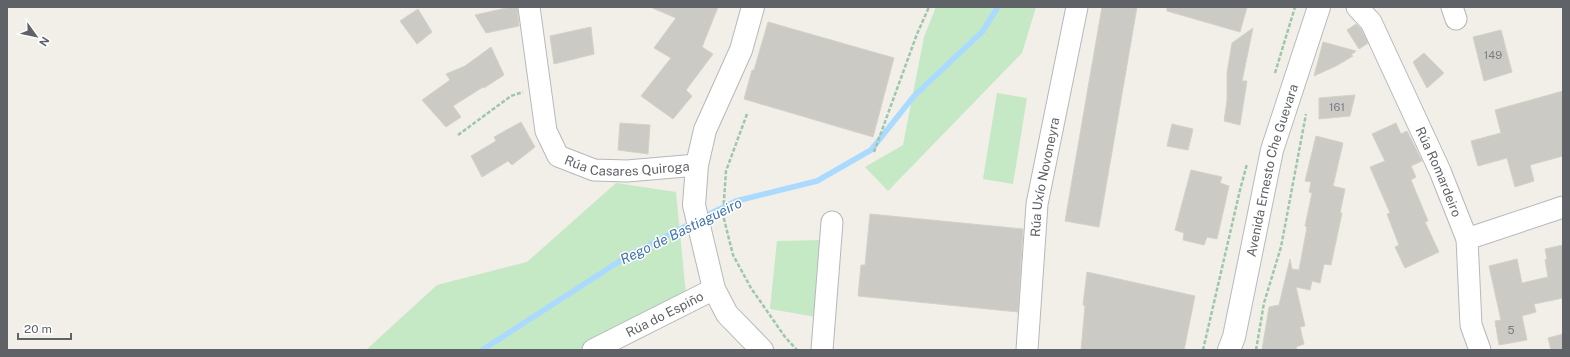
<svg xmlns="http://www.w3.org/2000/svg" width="1570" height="357" font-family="'Public Sans',sans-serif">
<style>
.green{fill:#c5e8c5}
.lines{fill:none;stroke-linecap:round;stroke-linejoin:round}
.stream{stroke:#aadaff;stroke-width:5.5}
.building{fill:#cccac5;stroke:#d6d1c6}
.minor-casing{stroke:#b5b8bc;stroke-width:23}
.tertiary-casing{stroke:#b5b8bc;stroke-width:24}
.secondary-casing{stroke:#b6babf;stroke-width:24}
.path{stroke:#9cc7a9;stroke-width:2.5;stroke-dasharray:4 2;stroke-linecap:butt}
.minor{stroke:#fff;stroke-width:21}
.tertiary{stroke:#fff;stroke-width:22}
.secondary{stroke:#fff;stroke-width:22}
.labels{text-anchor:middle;stroke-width:3;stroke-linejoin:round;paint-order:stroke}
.number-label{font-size:11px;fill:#7a7d7f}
.street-label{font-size:13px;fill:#5f6368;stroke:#fff}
.water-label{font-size:14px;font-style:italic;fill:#4174aa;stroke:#fff}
</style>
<rect width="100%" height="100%" fill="#f1efe8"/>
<!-- green -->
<g class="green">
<path d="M 936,7 L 1036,7 L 1022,53 L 888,191 L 865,167 L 903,145 L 924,37 Z"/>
<path d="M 997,93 L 1027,98 L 1013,184 L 983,179 Z"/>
<path d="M 616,183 L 676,192 L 688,315 L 615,350 L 366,350 L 437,285 L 527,262 Z"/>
<path d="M 825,240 L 816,317 L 770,309 L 777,241 Z"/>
</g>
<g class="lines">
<!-- stream -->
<g class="stream">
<path d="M 701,218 L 736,201 L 817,181 L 871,150 L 914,96 L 982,32 L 998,7"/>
<path d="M 482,350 L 626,257 L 694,222"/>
</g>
</g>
<!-- building -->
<g class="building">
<path d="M 511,7 L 517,7 L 519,26 L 486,33 L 475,15 Z"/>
<path d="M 650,7 L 718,7 L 702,47 L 713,54 L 686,90 L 692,96 L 673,119 L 641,96 L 671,58 L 654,48 L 676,18 Z"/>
<path d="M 1102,7 L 1137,7 L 1099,227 L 1065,221 Z"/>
<path d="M 1167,7 L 1247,7 L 1240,32 L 1167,11 Z"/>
<path d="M 418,9 L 432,32 L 417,44 L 400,21 Z"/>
<path d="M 768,22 L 894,58 L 873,137 L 744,99 L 752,70 L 754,70 Z"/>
<path d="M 1356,24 L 1361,29 L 1368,43 L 1359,49 L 1347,30 Z"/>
<path d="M 591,27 L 594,54 L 554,64 L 550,36 Z"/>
<path d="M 1253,28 L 1242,81 L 1247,81 L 1240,125 L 1224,121 L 1227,101 L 1227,73 L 1232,43 Z"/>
<path d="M 1501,30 L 1512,72 L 1484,81 L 1473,37 Z"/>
<path d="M 1323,42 L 1356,51 L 1351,55 L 1353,56 L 1336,66 L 1314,76 Z"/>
<path d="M 491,47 L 504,75 L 484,88 L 483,87 L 453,106 L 461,117 L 446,127 L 422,100 L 450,80 L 446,74 L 465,66 Z"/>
<path d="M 1424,53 L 1444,73 L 1427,88 L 1413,62 Z"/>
<path d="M 1563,91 L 1563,156 L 1530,165 L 1534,181 L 1515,187 L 1507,158 L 1478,166 L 1471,141 L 1501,133 L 1495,110 Z"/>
<path d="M 1355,95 L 1350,116 L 1319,119 L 1319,98 Z"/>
<path d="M 521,122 L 535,147 L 512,165 L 508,161 L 482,177 L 471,156 L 496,141 L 494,137 Z"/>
<path d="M 620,123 L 650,125 L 648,154 L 618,150 Z"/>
<path d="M 1396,123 L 1401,134 L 1407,131 L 1422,161 L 1411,166 L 1416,177 L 1411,180 L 1428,221 L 1425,222 L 1439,252 L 1405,268 L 1395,247 L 1399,245 L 1387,214 L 1390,213 L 1370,167 L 1385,161 L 1372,134 Z"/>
<path d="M 1172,124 L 1193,129 L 1188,150 L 1167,146 Z"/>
<path d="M 1316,136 L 1343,143 L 1333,186 L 1345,189 L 1340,213 L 1342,213 L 1331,265 L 1324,264 L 1320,283 L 1312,281 L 1310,290 L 1296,287 L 1305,326 L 1300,327 L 1304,344 L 1296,347 L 1297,350 L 1262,350 L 1269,307 L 1279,305 L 1290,259 L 1292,269 L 1299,270 L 1307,227 L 1305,226 L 1312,193 L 1309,192 L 1311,182 L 1305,181 Z"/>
<path d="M 1191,170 L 1222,177 L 1220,183 L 1229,186 L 1217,239 L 1207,237 L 1204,245 L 1183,240 L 1184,233 L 1175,230 Z"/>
<path d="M 870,214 L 1023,229 L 1018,312 L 858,296 L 861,265 L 865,265 Z"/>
<path d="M 1563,245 L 1563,298 L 1534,304 L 1536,312 L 1522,316 L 1527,340 L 1499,345 L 1495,321 L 1501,320 L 1489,266 L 1517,259 L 1522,283 L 1548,277 L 1545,260 L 1547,259 L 1545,249 Z"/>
<path d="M 1087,272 L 1195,296 L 1184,350 L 1081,350 L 1085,306 L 1083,305 Z"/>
<path d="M 1563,334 L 1563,350 L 1551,350 L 1548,338 Z"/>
</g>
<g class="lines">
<defs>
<g id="minor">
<path id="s1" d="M 529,7 L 546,131 L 558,156 L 594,170 L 627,171 L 697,165"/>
<path id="s2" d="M 1357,7 L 1371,22 L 1440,171 L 1467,239 L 1471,325 L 1480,350"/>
<path d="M 1452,7 L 1456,19"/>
<path d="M 1467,239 L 1563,207"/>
<path id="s3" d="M 593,350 L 714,289"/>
<path d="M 822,350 L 832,222"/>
<path id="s4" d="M 1027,350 L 1037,204 L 1077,7"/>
</g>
<path id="tertiary" d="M 753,7 L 741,50 L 705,130 L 697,165 L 694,205 L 714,289 L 727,314 L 762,350"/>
<g id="secondary">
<path id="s5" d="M 1229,350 L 1234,337 L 1272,150 L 1319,7"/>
</g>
</defs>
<!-- minor casing -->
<use href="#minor" class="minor-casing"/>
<!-- tertiary casing -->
<use href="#tertiary" class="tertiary-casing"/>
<!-- secondary casing -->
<use href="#secondary" class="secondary-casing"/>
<!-- path -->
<g class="path">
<path d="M 1275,73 L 1295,7"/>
<path d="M 747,114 L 726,171 L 723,215 L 733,255 L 751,288 L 785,337 L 797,350"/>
<path d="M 458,135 L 511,96 L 523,92"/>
<path d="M 874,152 L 917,34 L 929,7"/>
<path d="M 1203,350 L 1240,190 L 1247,164"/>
<path d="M 1256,350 L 1264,303 L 1281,247 L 1306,114"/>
</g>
<!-- minor -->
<use href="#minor" class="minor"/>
<!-- tertiary -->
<use href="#tertiary" class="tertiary"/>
<!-- secondary -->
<use href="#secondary" class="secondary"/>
</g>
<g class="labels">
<!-- number labels -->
<g class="number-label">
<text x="1493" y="59">149</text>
<text x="1337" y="111">161</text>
<text x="1511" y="334">5</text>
</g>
<!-- street labels -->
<g class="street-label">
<text dy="5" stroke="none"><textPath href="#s1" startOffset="224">Rúa Casares Quiroga</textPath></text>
<text dy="5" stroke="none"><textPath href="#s5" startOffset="185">Avenida Ernesto Che Guevara</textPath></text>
<text dy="5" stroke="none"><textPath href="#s2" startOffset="185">Rúa Romardeiro</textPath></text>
<text dy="5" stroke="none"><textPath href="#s4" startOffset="174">Rúa Uxío Novoneyra</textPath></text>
<text dy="5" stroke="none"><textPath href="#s3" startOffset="80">Rúa do Espiño</textPath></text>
</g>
<!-- water labels -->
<g class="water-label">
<text transform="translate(681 231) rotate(-26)" y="5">Rego de Bastiagueiro</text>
</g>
</g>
<!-- border -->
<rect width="1570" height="357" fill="none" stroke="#5f6368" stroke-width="16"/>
<!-- north arrow -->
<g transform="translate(36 36) rotate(123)" stroke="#ffffff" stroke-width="3" paint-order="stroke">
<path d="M0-3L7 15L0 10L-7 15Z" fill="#5f6368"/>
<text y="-6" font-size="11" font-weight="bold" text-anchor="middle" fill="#5f6368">N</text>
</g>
<!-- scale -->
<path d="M18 333v6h53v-6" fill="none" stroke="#5f6368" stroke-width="2"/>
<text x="24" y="333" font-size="12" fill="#5f6368" stroke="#ffffff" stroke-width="3" paint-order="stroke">20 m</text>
</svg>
